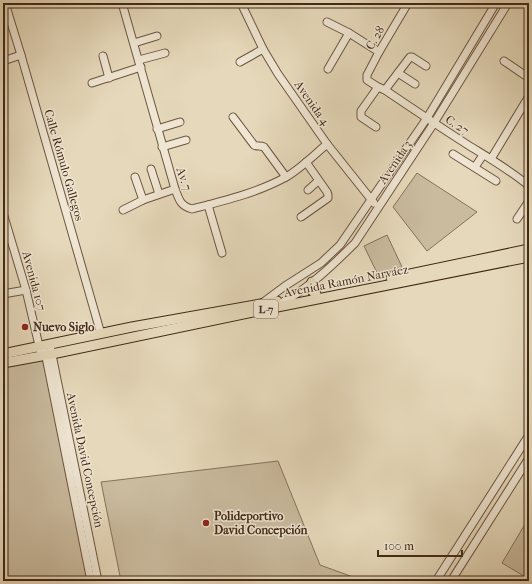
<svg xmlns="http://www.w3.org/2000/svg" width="532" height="584" font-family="'IM FELL French Canon',serif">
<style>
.green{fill:#cabb9f;stroke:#86725a}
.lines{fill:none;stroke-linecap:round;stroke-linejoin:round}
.minor-casing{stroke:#6c553f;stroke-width:9}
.major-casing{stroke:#432916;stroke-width:11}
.minor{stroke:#efe6d3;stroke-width:7}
.major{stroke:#e6d9bb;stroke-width:9}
.poi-dot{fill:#8f2418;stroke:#efe6d3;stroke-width:1.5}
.labels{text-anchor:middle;stroke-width:3;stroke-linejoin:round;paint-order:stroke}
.shield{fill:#efe6d3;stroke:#77624f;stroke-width:1}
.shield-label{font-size:11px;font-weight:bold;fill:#432916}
.street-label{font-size:12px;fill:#432916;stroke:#efe6d3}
.poi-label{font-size:12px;font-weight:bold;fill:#432916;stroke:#efe6d3;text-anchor:start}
</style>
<rect width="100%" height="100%" fill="#e6d9bb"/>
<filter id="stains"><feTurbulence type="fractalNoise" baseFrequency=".005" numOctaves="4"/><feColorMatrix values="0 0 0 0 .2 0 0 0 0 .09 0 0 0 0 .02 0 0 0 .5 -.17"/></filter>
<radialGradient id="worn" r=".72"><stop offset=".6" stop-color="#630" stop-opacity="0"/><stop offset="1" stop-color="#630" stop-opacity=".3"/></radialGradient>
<!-- green -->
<g class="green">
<path d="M 417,173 L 477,212 L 427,251 L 393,207 Z"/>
<path d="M 387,235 L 402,267 L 379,277 L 364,246 Z"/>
<path d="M 42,355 L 88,581 L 3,581 L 3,363 Z"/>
<path d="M 278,461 L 320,565 L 364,581 L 121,581 L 101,482 Z"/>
<path d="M 528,519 L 529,519 L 529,579 L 502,563 Z"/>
</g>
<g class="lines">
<defs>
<g id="minor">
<path d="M 5,3 L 21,55 L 101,334"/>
<path d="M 122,3 L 175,189 C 179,199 180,206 192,209 C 223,201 257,193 286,177 C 300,169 314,155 327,144"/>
<path d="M 241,3 L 263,49 L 278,74 L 327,144 L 374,203"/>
<path d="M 408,3 L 379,52 L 367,75 L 367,80 L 378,87 L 385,90 C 413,109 440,127 468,145 C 489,158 510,170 529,186"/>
<path d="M 327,22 L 349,33 L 379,52"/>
<path d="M 134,43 L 157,36"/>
<path d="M 103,56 L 109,78"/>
<path d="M 139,60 L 165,53"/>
<path d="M 3,61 L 21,55"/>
<path d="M 504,61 L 529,78"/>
<path d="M 240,62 L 263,49"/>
<path d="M 328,69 L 349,33"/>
<path d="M 398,73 L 415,84"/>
<path d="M 92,83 L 141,67"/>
<path d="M 385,90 L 410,57 L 412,57 L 426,66"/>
<path d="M 233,117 L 254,145 C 257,147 260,145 264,147 L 286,177"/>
<path d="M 376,127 L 361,117 L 361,111 L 378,87"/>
<path d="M 157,129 L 180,122"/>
<path d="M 162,147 L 186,140"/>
<path d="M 453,154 L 496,181"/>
<path d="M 491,159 L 529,96"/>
<path d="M 475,167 L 483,155"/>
<path d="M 151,169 L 159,194"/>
<path d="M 135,177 L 143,200"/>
<path d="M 308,190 L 318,181"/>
<path d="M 208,205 L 222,253"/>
<path d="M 123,210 L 143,200 L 175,189"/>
<path d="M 3,213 L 26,290 L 40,350"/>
<path d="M 301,217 L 328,198 L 328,195 L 327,192 L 306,162"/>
<path d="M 517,219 L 529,201"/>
<path d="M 3,294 L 26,290"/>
<path d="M 262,303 L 285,286 L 321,263 L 340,245 L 427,118 L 496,3"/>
<path d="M 279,304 C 306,291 334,264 355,243 L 434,123 L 508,3"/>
<path d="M 51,350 L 98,581"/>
<path d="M 45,352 L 91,581"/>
<path d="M 436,581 L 529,435"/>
<path d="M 451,581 L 529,458"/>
</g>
<g id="major">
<path d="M 391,278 L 529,249"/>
<path d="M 312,282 C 310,287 311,291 316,294"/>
<path d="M 3,354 L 132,327 L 277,301"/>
<path d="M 3,363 L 52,354 L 272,308 L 529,257"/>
</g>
</defs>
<!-- minor casing -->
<use href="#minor" class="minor-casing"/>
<!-- major casing -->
<use href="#major" class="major-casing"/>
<!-- minor -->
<use href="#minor" class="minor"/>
<!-- major -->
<use href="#major" class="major"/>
</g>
<!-- markers -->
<g class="poi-dot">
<circle cx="25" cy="327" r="4"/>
<circle cx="206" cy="523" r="4"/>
</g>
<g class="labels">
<!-- shield labels -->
<rect class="shield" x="254" y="300" width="24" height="18" rx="3"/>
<g class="shield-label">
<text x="266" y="313">L-7</text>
</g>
<!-- street labels -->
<g class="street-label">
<text transform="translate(375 38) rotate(-60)" y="4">C. 28</text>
<text transform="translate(312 103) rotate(55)" y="4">Avenida 4</text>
<text transform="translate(457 125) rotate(33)" y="4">C. 27</text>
<text transform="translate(395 162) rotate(-56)" y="4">Avenida 3</text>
<text transform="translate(64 165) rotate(74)" y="4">Calle Rómulo Gallegos</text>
<text transform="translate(184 179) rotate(71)" y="4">Av. 7</text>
<text transform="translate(34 281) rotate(75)" y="4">Avenida 107</text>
<text transform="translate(346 281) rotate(-11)" y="4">Avenida Ramón Narváez</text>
<text transform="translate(85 460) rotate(78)" y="4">Avenida David Concepción</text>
</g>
<!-- poi labels -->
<g class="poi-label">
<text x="33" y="331">Nuevo Siglo</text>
<text x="214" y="520">Polideportivo<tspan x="214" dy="14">David Concepción</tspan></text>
</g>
</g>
<!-- margin -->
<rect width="532" height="584" fill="none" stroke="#e6d9bb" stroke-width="16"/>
<rect x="4" y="4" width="524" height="576" fill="none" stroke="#432916" stroke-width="2"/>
<rect x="8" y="8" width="516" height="568" fill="none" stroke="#432916"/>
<!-- scale -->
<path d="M378 550v6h84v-6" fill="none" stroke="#432916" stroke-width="2"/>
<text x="384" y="550" font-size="12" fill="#432916" stroke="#efe6d3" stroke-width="3" paint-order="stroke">100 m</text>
<rect width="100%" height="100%" filter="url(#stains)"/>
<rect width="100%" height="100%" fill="url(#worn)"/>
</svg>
